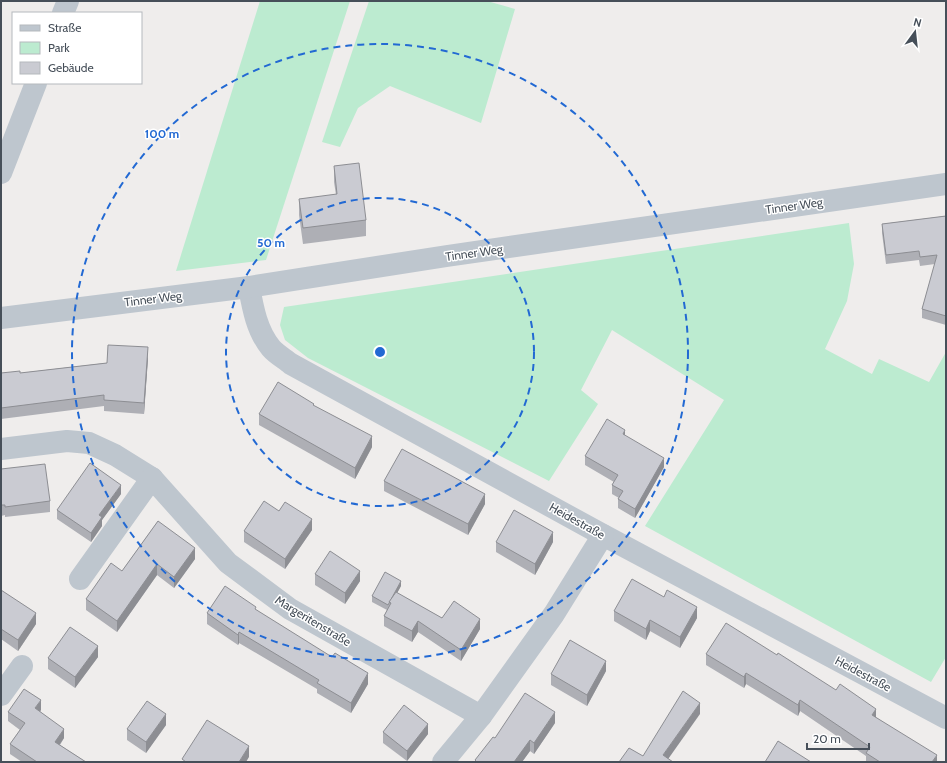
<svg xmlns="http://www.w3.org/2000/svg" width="947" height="763" font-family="Cabin,sans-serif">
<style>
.green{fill:#bcebd0}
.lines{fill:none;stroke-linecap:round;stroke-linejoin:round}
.minor{stroke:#bec6ce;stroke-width:22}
.wall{fill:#aeafb5}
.shaded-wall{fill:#8d8e93}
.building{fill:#cacbd2;stroke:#8d8e93}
.ring{fill:none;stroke:#2269d3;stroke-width:2;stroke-dasharray:7 5}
.labels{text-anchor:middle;stroke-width:3;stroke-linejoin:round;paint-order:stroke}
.street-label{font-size:12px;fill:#464f59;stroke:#fff}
.centre{fill:#2269d3;stroke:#fff;stroke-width:2}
.ring-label{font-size:12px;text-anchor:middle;font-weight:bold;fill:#2269d3;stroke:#fff;stroke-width:3;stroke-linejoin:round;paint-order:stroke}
</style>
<rect width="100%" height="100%" fill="#efedec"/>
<!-- green -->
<g class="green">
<path d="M 260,1 L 350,1 L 266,260 L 176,271 Z"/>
<path d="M 369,1 L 487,1 L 515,9 L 481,123 L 390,86 L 358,108 L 340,147 L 322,142 Z"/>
<path d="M 849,223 L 854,264 L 847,301 L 825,349 L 872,374 L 879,359 L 929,382 L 946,352 L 946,657 L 931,682 L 645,526 L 724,400 L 612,330 L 581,390 L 598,404 L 549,481 L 308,358 L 285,340 L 280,325 L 284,307 Z"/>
</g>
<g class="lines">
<!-- minor -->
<g class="minor">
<path d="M 63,13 L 68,1"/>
<path d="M 1,173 L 36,83"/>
<path d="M 249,287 C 253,309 257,331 271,348 C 276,354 285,359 291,364 L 603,535 L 946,718"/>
<path d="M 1,318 L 249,287 L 447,256 L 946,184"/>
<path d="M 1,449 L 67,441 L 89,443 L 115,455 L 152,478 L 228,563 L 290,609 L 481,716"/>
<path d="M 80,579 L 152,478"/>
<path d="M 1,695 L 22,666"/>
<path d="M 443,762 L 481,716 L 554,614 L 603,535"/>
</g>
</g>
<!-- wall -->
<g class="wall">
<path d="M 334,166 L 366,220 L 366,236 L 303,244 L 299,215 L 299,199 L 336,195 L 334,182 Z"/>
<path d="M 946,216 L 946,325 L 922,318 L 922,309 L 935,264 L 920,266 L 919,260 L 886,264 L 882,233 L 882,224 Z"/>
<path d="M 148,358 L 144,414 L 104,411 L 104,406 L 1,419 L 1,373 L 20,373 Z"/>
<path d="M 314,406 L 372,447 L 355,479 L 259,425 L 259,414 Z"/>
<path d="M 625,436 L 664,467 L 635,518 L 618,508 L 618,499 L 619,498 L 612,494 L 612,485 L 614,482 L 585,465 L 585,456 Z"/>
<path d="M 1,469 L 50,501 L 50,512 L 5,517 L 5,515 L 1,516 Z"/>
<path d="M 384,481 L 485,504 L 468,535 L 384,491 Z"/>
<path d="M 121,494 L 102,520 L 102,526 L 91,542 L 57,519 L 57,510 Z"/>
<path d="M 279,511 L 312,530 L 285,569 L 244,542 L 244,531 Z"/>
<path d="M 158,521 L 195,559 L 174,588 L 157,575 L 117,632 L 86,610 L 86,599 L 122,571 Z"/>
<path d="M 496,542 L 553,542 L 535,575 L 496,552 Z"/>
<path d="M 315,574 L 360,581 L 345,604 L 315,585 Z"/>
<path d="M 401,586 L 397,593 L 442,618 L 480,629 L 461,661 L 418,632 L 412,642 L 384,626 L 384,616 L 387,610 L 372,602 L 372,596 Z"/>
<path d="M 1,590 L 36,624 L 18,651 L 1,639 Z"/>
<path d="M 256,610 L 368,684 L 351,713 L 317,693 L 317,689 L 239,643 L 238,645 L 207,624 L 207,613 Z"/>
<path d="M 614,611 L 697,618 L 680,648 L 650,631 L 646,640 L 614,621 Z"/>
<path d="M 706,654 L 876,717 L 937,762 L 866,762 L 866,756 L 800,711 L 798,716 L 746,684 L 744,688 L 706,665 Z"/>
<path d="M 98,657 L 75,688 L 48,669 L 48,658 Z"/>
<path d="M 606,671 L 587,706 L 551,685 L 551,674 Z"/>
<path d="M 41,710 L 40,711 L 64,738 L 60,745 L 86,762 L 22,762 L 10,754 L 10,744 L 20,730 L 8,721 L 8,712 Z"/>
<path d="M 555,723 L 534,754 L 530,751 L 522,762 L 475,762 L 475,760 L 495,738 Z"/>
<path d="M 166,725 L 146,753 L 127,740 L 127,729 Z"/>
<path d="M 383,732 L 428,734 L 407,761 L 383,743 Z"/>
</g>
<!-- shaded-wall -->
<g class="shaded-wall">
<path d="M 148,347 L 148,358 L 144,414 L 144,403 Z"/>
<path d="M 625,430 L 625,439 L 623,434 Z"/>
<path d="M 372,436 L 372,447 L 355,479 L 355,468 Z"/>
<path d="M 664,458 L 664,467 L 635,518 L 635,509 Z"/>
<path d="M 121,485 L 121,494 L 102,520 L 102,526 L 91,542 L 91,533 L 99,515 Z"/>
<path d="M 485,494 L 485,504 L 468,535 L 468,524 Z"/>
<path d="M 312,519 L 312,530 L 285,569 L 285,559 Z"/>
<path d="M 553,532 L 553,542 L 535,575 L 535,564 Z"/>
<path d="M 195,548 L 195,559 L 174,588 L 174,577 Z"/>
<path d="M 157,564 L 157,575 L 117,632 L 117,621 Z"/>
<path d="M 360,571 L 360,581 L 345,604 L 345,593 Z"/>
<path d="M 401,581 L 401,586 L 391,604 L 391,603 L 389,602 Z"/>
<path d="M 697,607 L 697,618 L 680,648 L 680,637 Z"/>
<path d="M 36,613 L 36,624 L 18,651 L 18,640 Z"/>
<path d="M 480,619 L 480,629 L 461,661 L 461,650 Z"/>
<path d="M 650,620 L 650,631 L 646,640 L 646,629 Z"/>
<path d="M 418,621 L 418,632 L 412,642 L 412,631 Z"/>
<path d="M 239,632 L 239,643 L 238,645 L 238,635 Z"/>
<path d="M 98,646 L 98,657 L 75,688 L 75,677 Z"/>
<path d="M 606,661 L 606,671 L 587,706 L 587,695 Z"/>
<path d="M 368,673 L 368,684 L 351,713 L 351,703 Z"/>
<path d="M 746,673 L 746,684 L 744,688 L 744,677 Z"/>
<path d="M 41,700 L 41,710 L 35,718 L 35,708 Z"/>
<path d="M 800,700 L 800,711 L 798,716 L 798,705 Z"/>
<path d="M 700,703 L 700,714 L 666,762 L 663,755 Z"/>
<path d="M 876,709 L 876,719 L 872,715 Z"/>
<path d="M 555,712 L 555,723 L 534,754 L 534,743 Z"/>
<path d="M 166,714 L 166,725 L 146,753 L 146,742 Z"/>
<path d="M 428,724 L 428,734 L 407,761 L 407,751 Z"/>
<path d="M 64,729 L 64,738 L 55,751 L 55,742 Z"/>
<path d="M 530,740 L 530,751 L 522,762 L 514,762 Z"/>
<path d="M 249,746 L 249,757 L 246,762 L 239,762 Z"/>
<path d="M 937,755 L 937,762 L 932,762 Z"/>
</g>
<!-- building -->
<g class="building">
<path d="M 359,163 L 366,220 L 303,228 L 299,199 L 337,194 L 334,166 Z"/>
<path d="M 946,216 L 946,316 L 922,309 L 937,255 L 920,257 L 919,251 L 886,255 L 882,224 Z"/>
<path d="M 108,345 L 148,347 L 144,403 L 104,400 L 104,395 L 1,408 L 1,373 L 20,371 L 20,373 L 107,363 Z"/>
<path d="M 278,382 L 314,404 L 313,405 L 372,436 L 355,468 L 259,414 Z"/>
<path d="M 607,419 L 625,430 L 623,434 L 664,458 L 635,509 L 618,499 L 623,491 L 612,485 L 618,475 L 585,456 Z"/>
<path d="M 402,449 L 485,494 L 468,524 L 384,481 Z"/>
<path d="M 90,463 L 121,485 L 99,515 L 102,517 L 91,533 L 57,510 Z"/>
<path d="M 45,464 L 50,501 L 5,507 L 5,505 L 1,505 L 1,469 Z"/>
<path d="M 264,501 L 279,511 L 285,502 L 312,519 L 285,559 L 244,531 Z"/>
<path d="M 514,510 L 553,532 L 535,564 L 496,542 Z"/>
<path d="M 158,521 L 195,548 L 174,577 L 157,564 L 117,621 L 86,599 L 111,563 L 122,571 Z"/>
<path d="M 330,551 L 360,571 L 345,593 L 315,574 Z"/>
<path d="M 385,572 L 401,581 L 388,605 L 372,596 Z"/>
<path d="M 632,579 L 664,597 L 667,590 L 697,607 L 680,637 L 650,620 L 646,629 L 614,611 Z"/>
<path d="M 225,586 L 256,607 L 255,609 L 332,657 L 335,653 L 368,673 L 351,703 L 317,683 L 319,680 L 239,632 L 238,635 L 207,613 Z"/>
<path d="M 1,590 L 36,613 L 18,640 L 1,629 Z"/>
<path d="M 396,592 L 442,618 L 454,601 L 480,619 L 461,650 L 418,621 L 412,631 L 384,616 L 391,603 L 389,602 Z"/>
<path d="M 726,623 L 777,655 L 778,653 L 836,690 L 840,684 L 876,709 L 872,715 L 937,755 L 932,762 L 880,762 L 866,753 L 870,747 L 800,700 L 798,705 L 746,673 L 744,677 L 706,654 Z"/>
<path d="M 70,627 L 98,646 L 75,677 L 48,658 Z"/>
<path d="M 570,640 L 606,661 L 587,695 L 551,674 Z"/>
<path d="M 24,689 L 41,700 L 35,708 L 64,729 L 55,742 L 86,762 L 37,762 L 10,744 L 25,723 L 8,712 Z"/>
<path d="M 683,691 L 700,703 L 663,755 L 673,762 L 619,762 L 629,748 L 643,756 Z"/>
<path d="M 525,693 L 555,712 L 534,743 L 530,740 L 514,762 L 477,762 L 475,760 L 493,737 L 495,738 Z"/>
<path d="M 147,701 L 166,714 L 146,742 L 127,729 Z"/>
<path d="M 404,705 L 428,724 L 407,751 L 383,732 Z"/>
<path d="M 207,720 L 249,746 L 239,762 L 186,762 L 182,759 Z"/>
<path d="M 778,741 L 811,762 L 765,762 Z"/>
</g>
<!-- distance rings -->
<g class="ring">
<circle cx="380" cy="352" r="154"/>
<circle cx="380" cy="352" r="308"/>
</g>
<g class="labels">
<!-- street labels -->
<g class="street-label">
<text transform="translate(794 206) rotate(-8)" y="4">Tinner Weg</text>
<text transform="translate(474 253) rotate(-8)" y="4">Tinner Weg</text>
<text transform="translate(153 299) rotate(-7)" y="4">Tinner Weg</text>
<text transform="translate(577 521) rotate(29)" y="4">Heidestraße</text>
<text transform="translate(313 621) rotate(31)" y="4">Margeritenstraße</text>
<text transform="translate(863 674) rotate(28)" y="4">Heidestraße</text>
</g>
</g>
<circle cx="380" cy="352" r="6" class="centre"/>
<g class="ring-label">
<text x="162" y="138">100 m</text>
<text x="271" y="247">50 m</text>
</g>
<!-- border -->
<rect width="947" height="763" fill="none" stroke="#464f59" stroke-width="4"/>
<!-- legend -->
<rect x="12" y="12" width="130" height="72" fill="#ffffff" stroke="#b5b9bd"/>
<rect x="20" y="25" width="20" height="6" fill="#bec6ce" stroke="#b5b9bd"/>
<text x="48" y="32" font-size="12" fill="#464f59">Straße</text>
<rect x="20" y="42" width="20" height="12" fill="#bcebd0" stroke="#b5b9bd"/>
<text x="48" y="52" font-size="12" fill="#464f59">Park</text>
<rect x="20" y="62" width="20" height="12" fill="#cacbd2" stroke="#b5b9bd"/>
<text x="48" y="72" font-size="12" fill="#464f59">Gebäude</text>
<!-- north arrow -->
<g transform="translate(915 32) rotate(15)" stroke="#ffffff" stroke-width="3" paint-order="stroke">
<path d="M0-3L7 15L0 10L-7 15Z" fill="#464f59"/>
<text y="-6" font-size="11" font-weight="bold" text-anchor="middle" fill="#464f59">N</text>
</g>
<!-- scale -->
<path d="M807 743v6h62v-6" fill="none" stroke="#464f59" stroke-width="2"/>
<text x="813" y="743" font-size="12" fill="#464f59" stroke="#ffffff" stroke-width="3" paint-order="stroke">20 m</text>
</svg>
